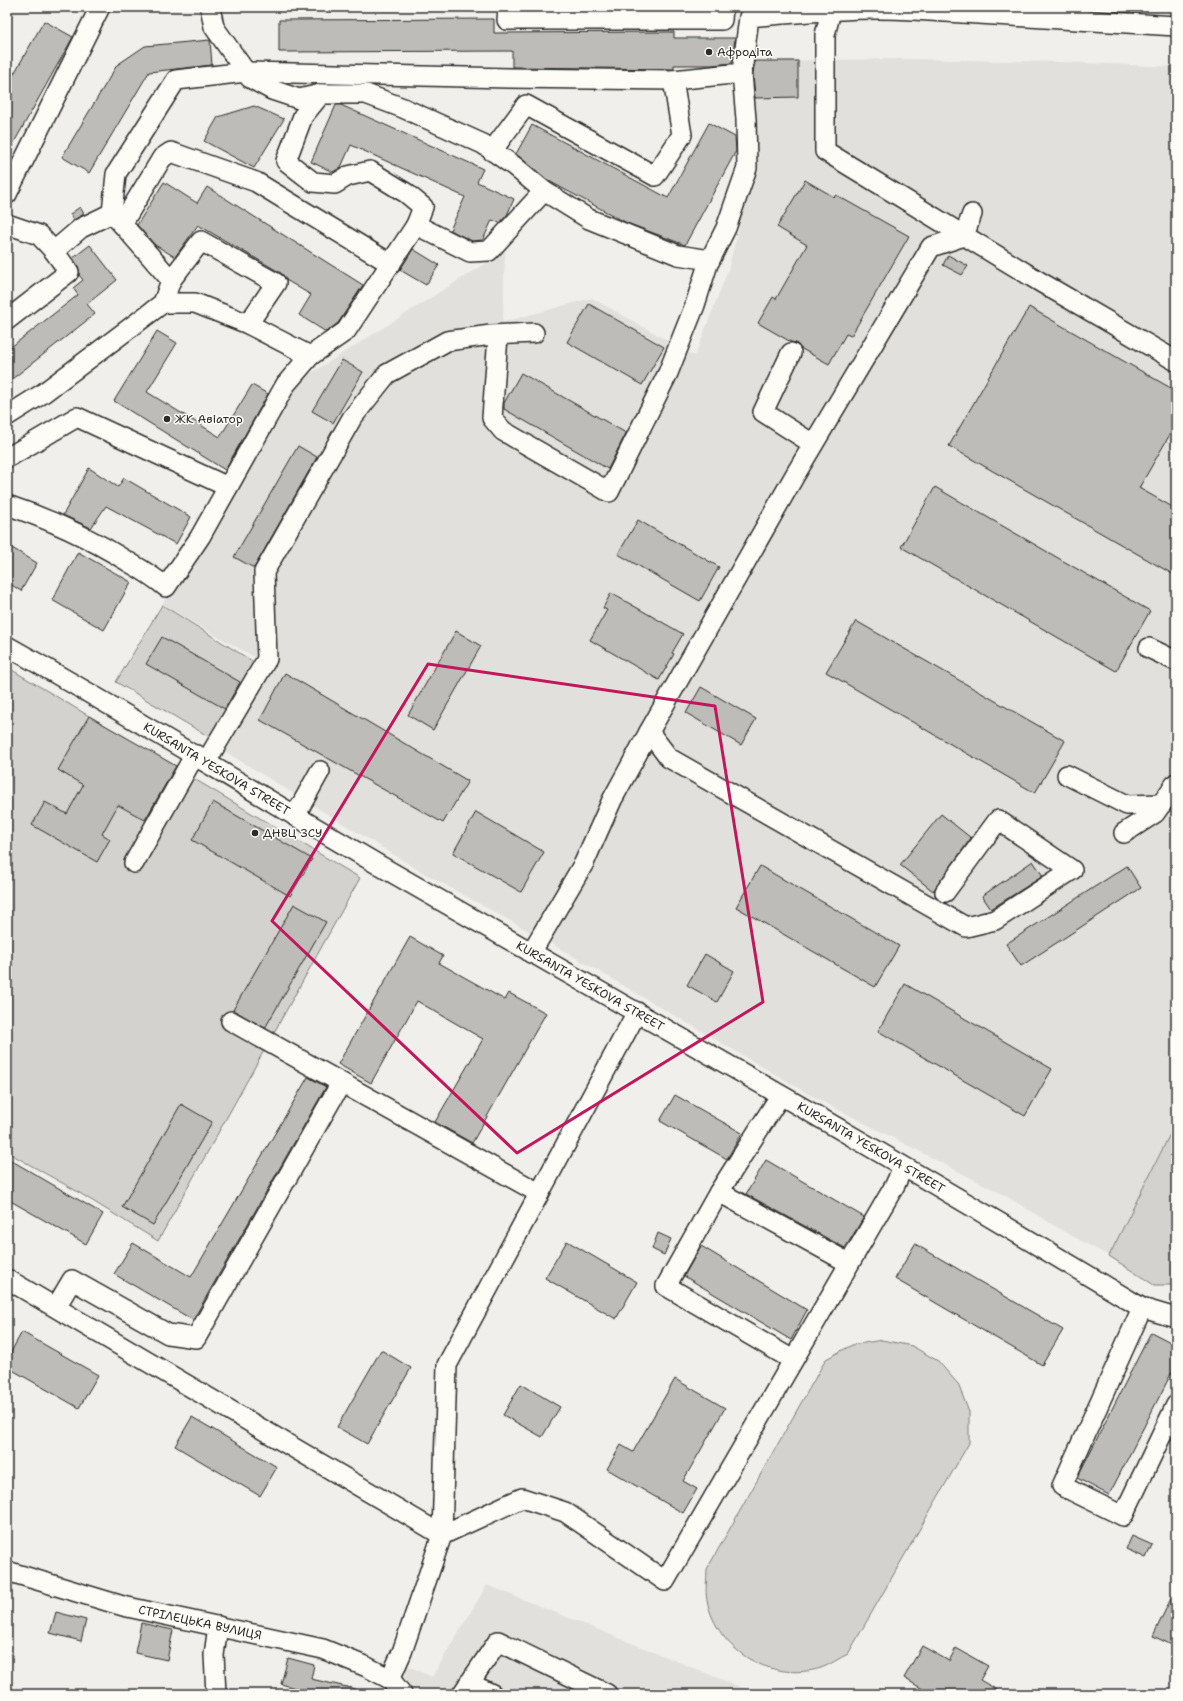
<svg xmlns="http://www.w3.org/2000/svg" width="1183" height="1701" font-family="'Shantell Sans',sans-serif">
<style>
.built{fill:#e1e0dc}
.green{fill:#d3d2cf;stroke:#7f7e7d}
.building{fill:#bdbcb8;stroke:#2b2b2b}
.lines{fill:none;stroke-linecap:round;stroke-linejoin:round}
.minor-casing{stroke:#2b2b2b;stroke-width:22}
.minor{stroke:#fdfcf7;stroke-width:19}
.marked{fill:none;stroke:#c2185b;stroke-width:3;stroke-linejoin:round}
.poi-dot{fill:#2b2b2b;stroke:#fdfcf7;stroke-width:1.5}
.labels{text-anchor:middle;stroke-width:3;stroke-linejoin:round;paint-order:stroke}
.poi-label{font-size:12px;fill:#2b2b2b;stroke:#fdfcf7;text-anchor:start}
.street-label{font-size:12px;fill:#2b2b2b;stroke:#fdfcf7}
</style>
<rect width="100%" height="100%" fill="#f0efeb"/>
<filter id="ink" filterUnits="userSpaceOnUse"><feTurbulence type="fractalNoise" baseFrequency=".025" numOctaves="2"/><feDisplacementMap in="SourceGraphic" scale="8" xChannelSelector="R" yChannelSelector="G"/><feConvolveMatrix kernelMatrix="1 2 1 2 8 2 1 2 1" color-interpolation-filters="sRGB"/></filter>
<g filter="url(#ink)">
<!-- built -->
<g class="built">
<path d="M 904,59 L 1061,62 L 1176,67 L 1176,1125 L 1109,1256 L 1063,1231 L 1006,1196 L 812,1096 L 554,945 L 422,872 L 221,749 L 263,664 L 279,671 L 162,605 L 263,433 L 302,379 L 505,251 L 503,322 L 592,298 L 695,356 L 728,270 L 755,166 L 752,61 Z"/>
<path d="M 487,1585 L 758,1694 L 380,1694 L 406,1665 L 432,1677 Z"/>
</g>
<!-- green -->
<g class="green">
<path d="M 162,605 L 257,664 L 213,739 L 116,682 Z"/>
<path d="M 7,667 L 360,878 L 158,1241 L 73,1189 L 7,1152 Z"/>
<path d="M 1176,1122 L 1176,1285 L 1154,1285 L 1109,1256 Z"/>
<path d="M 882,1340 L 912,1346 L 938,1361 L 958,1384 L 969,1412 L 969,1443 L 848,1654 C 839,1658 830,1665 821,1668 C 771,1683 717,1651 707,1600 C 705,1591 707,1579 707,1569 L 826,1359 L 852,1345 Z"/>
</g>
<!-- building -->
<g class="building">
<path d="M 494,19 L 494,33 L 674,32 L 674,38 L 735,38 L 732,63 L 712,65 L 674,65 L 674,69 L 673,69 L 512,67 L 512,51 L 279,52 L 279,20 Z"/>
<path d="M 44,21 L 73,37 L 7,155 L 7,86 Z"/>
<path d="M 210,40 L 212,65 L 149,72 L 89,173 L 62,157 L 117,65 L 145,46 Z"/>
<path d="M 755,61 L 798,61 L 798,97 L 755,98 L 753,73 Z"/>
<path d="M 336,105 L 341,105 L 483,169 L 477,182 L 514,199 L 507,215 L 500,223 L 492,220 L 483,240 L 472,241 L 450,230 L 465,197 L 351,145 L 341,167 L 333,172 L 311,162 Z"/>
<path d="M 254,106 L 284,119 L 254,168 L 204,141 L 218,117 Z"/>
<path d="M 709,123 L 735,137 L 736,151 L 685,245 L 627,223 L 547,180 L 516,154 L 532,125 L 668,198 Z"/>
<path d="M 805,180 L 834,197 L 836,195 L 909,236 L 851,336 L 846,334 L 829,364 L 800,348 L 796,343 L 791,342 L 758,323 L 773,297 L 776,299 L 807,245 L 777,227 Z"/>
<path d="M 164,182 L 197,203 L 207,187 L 363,285 L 338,323 L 326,332 L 299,315 L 311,295 L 286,280 L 281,273 L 198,225 L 175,257 L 155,245 L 137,225 Z"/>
<path d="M 80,207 L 84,214 L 74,220 L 70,214 Z"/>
<path d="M 90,245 L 117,280 L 87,304 L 95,314 L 7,383 L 7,350 L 78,295 L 73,288 L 83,280 L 79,275 L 78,266 L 73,258 Z"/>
<path d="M 413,249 L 439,265 L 426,285 L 400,270 Z"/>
<path d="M 948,255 L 968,266 L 962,275 L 943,265 Z"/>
<path d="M 589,304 L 664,347 L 642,385 L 567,342 Z"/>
<path d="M 1029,307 L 1176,391 L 1176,424 L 1139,488 L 1176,509 L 1176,576 L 949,446 Z"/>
<path d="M 157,331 L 177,343 L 147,392 L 220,437 L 252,385 L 268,394 L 225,470 L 114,401 Z"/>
<path d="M 342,360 L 363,372 L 333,423 L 312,411 Z"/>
<path d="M 521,373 L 626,433 L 608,469 L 504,409 L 504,403 Z"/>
<path d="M 298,446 L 317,457 L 254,568 L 234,557 Z"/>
<path d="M 89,468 L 118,487 L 124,478 L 191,517 L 176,544 L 106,506 L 91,528 L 63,515 Z"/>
<path d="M 935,487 L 1150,611 L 1116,671 L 901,547 Z"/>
<path d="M 638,520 L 719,567 L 700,601 L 618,554 Z"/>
<path d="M 7,545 L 37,563 L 21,591 L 7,582 Z"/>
<path d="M 78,552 L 131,582 L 104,630 L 52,600 Z"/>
<path d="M 611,593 L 683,634 L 672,653 L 674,654 L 659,680 L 590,640 L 607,610 L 603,608 Z"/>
<path d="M 856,621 L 1065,741 L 1035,793 L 826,672 Z"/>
<path d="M 456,631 L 481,646 L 433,730 L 408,715 Z"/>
<path d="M 162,637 L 240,682 L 225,709 L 146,664 Z"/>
<path d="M 285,673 L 468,781 L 443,823 L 260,720 Z"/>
<path d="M 701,687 L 756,719 L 741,745 L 686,713 Z"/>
<path d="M 89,716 L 176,766 L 145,820 L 118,805 L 102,834 L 110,839 L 97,862 L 32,825 L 45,802 L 67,814 L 83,785 L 58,770 Z"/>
<path d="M 213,802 L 312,859 L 290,896 L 192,840 Z"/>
<path d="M 476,812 L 544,852 L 521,892 L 453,853 Z"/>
<path d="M 941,814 L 971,838 L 933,891 L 900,865 Z"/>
<path d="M 1033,861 L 1043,876 L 991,909 L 982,896 Z"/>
<path d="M 760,866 L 899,946 L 875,987 L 736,907 Z"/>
<path d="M 1127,866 L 1141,888 L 1021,966 L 1006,944 Z"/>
<path d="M 294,904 L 326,922 L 265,1028 L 233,1010 Z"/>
<path d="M 410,937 L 443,956 L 439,963 L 505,1000 L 509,993 L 546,1013 L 472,1143 L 435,1122 L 483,1039 L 417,1001 L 371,1083 L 338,1064 Z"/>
<path d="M 705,954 L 734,971 L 717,1002 L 687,985 Z"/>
<path d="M 905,984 L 1052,1069 L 1025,1116 L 878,1031 Z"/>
<path d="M 308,1077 L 326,1087 L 193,1320 L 114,1274 L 133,1243 L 191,1277 Z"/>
<path d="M 675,1095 L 742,1133 L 727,1159 L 660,1121 Z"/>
<path d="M 181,1104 L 212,1122 L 153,1225 L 122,1207 Z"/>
<path d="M 7,1158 L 103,1214 L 86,1244 L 7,1199 Z"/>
<path d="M 766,1160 L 864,1217 L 845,1248 L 746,1194 Z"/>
<path d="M 658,1233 L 671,1239 L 664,1255 L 652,1249 Z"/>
<path d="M 567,1241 L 637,1282 L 616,1319 L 545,1278 Z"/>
<path d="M 915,1244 L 1063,1330 L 1042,1365 L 895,1279 Z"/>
<path d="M 701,1246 L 807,1310 L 791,1340 L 684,1276 Z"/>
<path d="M 22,1332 L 98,1375 L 79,1408 L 7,1367 L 7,1359 Z"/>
<path d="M 1151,1332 L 1176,1345 L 1176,1371 L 1173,1370 L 1109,1495 L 1077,1478 Z"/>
<path d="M 381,1350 L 411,1368 L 367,1444 L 337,1427 Z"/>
<path d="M 675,1379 L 725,1408 L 683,1481 L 697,1489 L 683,1513 L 607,1469 L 621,1445 L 633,1452 Z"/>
<path d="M 521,1384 L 560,1407 L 542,1437 L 503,1415 Z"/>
<path d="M 192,1417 L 277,1467 L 260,1496 L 175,1446 Z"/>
<path d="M 1132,1536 L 1152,1545 L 1146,1558 L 1126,1549 Z"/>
<path d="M 1176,1588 L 1176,1647 L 1153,1636 Z"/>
<path d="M 56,1612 L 86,1620 L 81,1641 L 50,1633 Z"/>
<path d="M 141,1623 L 173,1630 L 167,1660 L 135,1653 Z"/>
<path d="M 922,1646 L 949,1661 L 956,1648 L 988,1666 L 980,1680 L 1004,1694 L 931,1694 L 904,1678 Z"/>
<path d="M 288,1658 L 314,1665 L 311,1679 L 356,1689 L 356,1694 L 317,1694 L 281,1684 Z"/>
</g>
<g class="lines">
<defs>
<g id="minor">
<path d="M 210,7 L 214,27 L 250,78 L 272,90 L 299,99 L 321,94 L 366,94 L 403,108 L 483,144 L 514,166 L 544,191 L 589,219 L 678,255 L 710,260"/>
<path d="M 508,7 L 507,20 L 722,20 L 723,7"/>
<path d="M 832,7 L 825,35 L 825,151 L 1042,283 L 1176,361"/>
<path d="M 321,94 L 303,116 L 286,161 L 313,182 L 335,184 L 348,176 L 370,171 L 406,193 L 423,207 L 416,225 L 470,252 L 489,251 L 544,191"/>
<path d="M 492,151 L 526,105 L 655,176 L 682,135 L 673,80"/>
<path d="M 7,194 L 100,7"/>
<path d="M 7,224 L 39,235 L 54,251 L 69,272 L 7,320"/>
<path d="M 122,224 L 112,213 L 116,174 L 176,80 L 246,72 L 509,78 L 673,80 L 742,73 L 749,17 C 804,12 858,7 913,10 L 1176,26"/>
<path d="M 54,251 L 81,228 L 112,213"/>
<path d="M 171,280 L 201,241 L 276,283 L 248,324"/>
<path d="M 163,303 L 195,303 L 248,324 L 310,356 L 346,331 L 416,225"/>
<path d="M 498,336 L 492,418 L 503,431 L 609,492 L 668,373 L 695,305 L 708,264 L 726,228 L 747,168 L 746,119 L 742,73"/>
<path d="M 791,353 L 763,412 L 813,444"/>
<path d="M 7,416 L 42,394 L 163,303 L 171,280 L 122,224 L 162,158 L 171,152 L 256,182 L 391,264"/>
<path d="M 7,458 L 77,417 L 228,487"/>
<path d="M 7,505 C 49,519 90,538 127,561 C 141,569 154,577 166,587 L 200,537 L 286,384 L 310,356"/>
<path id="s1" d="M 7,646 C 132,716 253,792 377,864 C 633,1011 890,1155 1142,1308 L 1176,1318"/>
<path d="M 1149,648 L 1176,661"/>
<path d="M 206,762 L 267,659 L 264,572 L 352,418 L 387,374 L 447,341 L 491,335 L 534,333"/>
<path d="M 1067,775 L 1127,805 L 1162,804"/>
<path d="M 295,816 L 320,771"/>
<path d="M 1124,833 L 1155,813 L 1176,783"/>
<path d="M 134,863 L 189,765 L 197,755"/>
<path d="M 945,892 L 998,820 L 1072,870 L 995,920 L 966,927 L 669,758 L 649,732 L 795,475 L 931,247 L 964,236 L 972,214"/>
<path d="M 531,953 L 584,863 L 612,800 L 649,732"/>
<path d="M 637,1012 L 447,1365 L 442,1535 L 522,1498 L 565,1512 L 665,1581 L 895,1185 L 903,1167"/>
<path d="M 231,1021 L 539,1193"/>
<path d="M 780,1096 L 719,1192 L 666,1286 L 793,1360"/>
<path d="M 719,1192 L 849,1263"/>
<path d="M 7,1279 L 442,1535 L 402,1652 L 390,1679"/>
<path d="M 56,1307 L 72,1280 L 168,1334 L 196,1338 L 341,1083"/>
<path d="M 1142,1308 L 1062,1486 L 1123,1516 L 1176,1405"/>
<path id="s2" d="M 7,1571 L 123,1606 L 323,1649 L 367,1667 L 390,1679 L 402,1694"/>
<path d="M 469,1683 L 492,1694"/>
<path d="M 216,1694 L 214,1655 L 218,1626"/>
<path d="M 462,1694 L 498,1641 L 607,1694"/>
</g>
</defs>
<!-- minor casing -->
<use href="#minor" class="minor-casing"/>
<!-- minor -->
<use href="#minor" class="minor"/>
</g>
</g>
<!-- marked area -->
<path class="marked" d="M 428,664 L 715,706 L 763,1002 L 517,1153 L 272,921 Z"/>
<!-- markers -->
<g class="poi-dot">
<circle cx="709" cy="52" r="4"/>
<circle cx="167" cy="419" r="4"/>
<circle cx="255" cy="833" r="4"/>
</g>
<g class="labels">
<!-- poi labels -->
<g class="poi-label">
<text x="717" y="56">Афродіта</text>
<text x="175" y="423">ЖК Авіатор</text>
<text x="263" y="837">ДНВЦ ЗСУ</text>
</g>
<!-- street labels -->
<g class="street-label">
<text dy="4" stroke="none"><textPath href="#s1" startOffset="243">KURSANTA YESKOVA STREET</textPath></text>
<text dy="4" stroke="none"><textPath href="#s1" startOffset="675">KURSANTA YESKOVA STREET</textPath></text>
<text dy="4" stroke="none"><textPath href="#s1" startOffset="999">KURSANTA YESKOVA STREET</textPath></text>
<text dy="4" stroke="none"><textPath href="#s2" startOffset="200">СТРІЛЕЦЬКА ВУЛИЦЯ</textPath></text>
</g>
</g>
<!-- margin -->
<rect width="1183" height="1701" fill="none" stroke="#fdfcf7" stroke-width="24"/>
<rect x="12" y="12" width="1159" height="1677" fill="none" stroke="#2b2b2b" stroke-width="1.5" filter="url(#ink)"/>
</svg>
